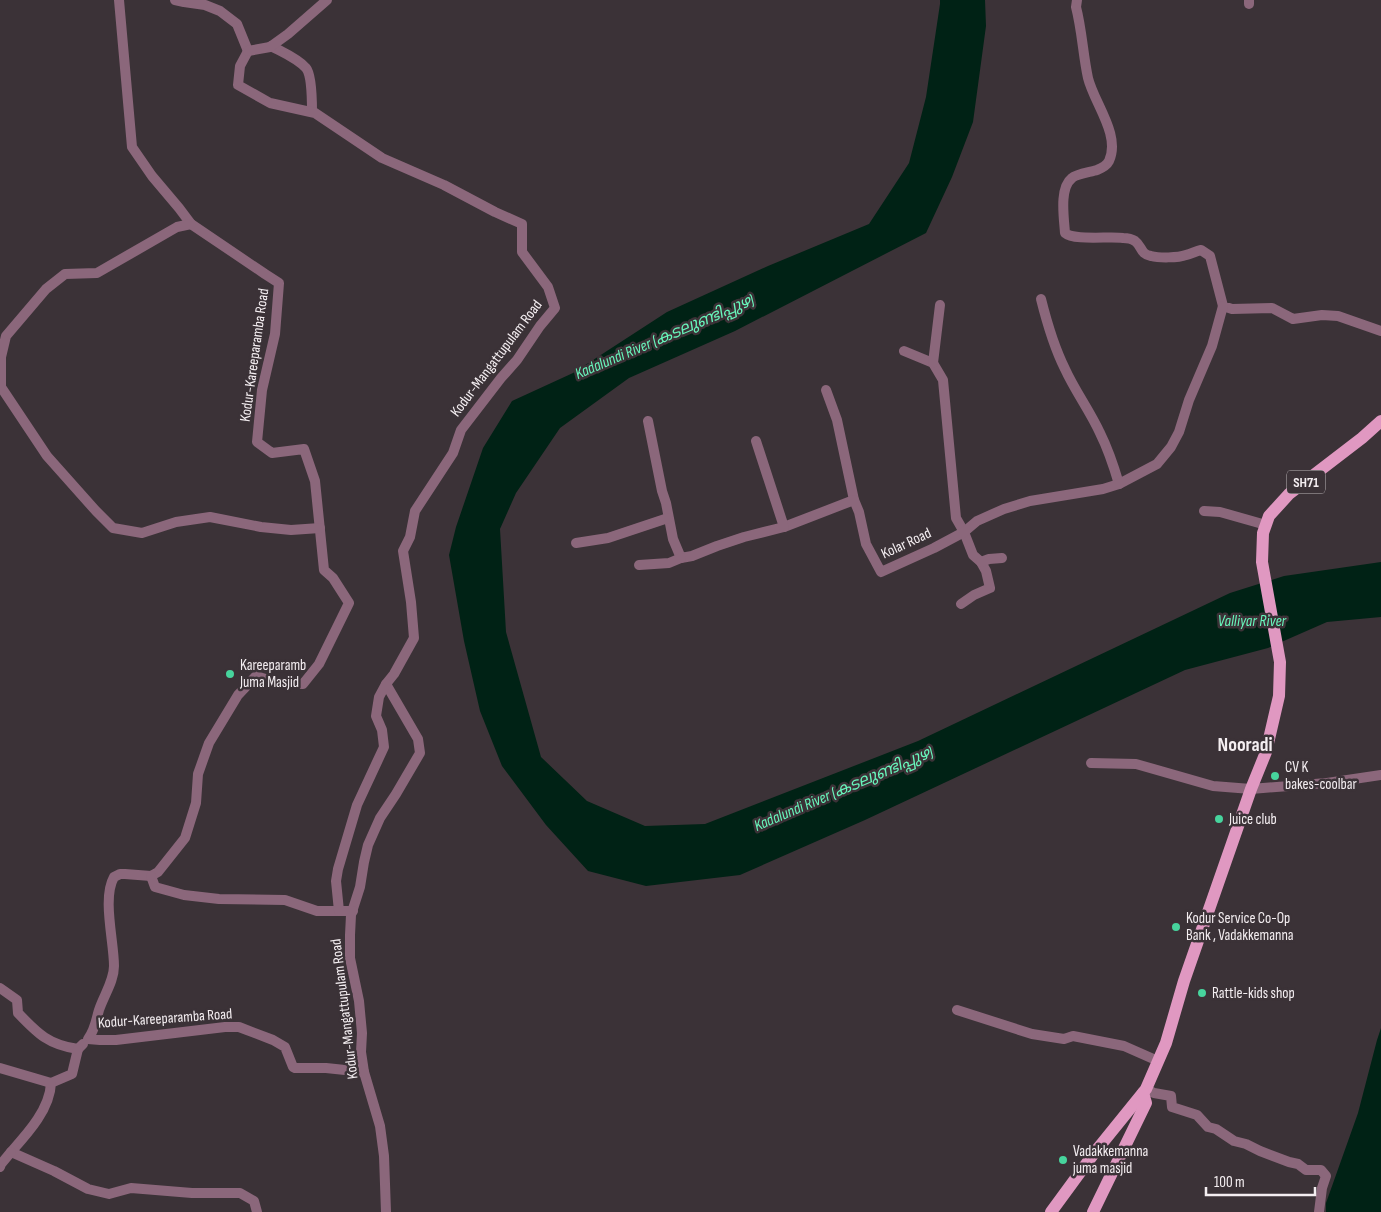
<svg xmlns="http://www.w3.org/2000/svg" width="1381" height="1212" font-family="'Sofia Sans Condensed','Noto Sans Malayalam',sans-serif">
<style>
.water{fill:#002215}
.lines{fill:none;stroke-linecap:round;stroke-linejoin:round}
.minor{stroke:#8b677b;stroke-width:10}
.major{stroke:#e098c1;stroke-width:12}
.poi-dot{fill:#47d49d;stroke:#3b3237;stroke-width:2}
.labels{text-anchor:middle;stroke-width:5;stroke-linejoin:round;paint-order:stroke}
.shield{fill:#3b3237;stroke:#bcb6b9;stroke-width:1}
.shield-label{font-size:14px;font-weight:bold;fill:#f4eef1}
.street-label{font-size:15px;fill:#f4eef1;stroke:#3b3237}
.poi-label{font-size:15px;fill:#f4eef1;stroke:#3b3237;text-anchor:start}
.water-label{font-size:16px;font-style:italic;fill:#68f7bc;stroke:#3b3237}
.district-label{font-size:20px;font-weight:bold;fill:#f4eef1;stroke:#3b3237}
</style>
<rect width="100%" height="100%" fill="#3b3237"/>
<!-- water -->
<g class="water">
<path d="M 940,0 L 985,0 L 986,26 L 973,122 L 952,177 L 926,233 L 735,331 L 629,378 L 560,428 L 516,493 L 500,529 L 506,632 L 541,757 L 587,801 L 645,826 L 705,824 L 918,741 L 1230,593 L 1284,576 L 1381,562 L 1381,617 L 1327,622 L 1268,648 L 1185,670 L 865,820 L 740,875 L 646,886 L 588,871 L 546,825 L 502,766 L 480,711 L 464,641 L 449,555 L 456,527 L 483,448 L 512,401 L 573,373 L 667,312 L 768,266 L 869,224 L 909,163 L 926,97 L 940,4 Z"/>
<path d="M 1381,1028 L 1381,1212 L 1326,1212 L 1326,1203 L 1358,1113 L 1377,1040 Z"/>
</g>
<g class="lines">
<!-- minor -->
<g class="minor">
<path d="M 119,0 L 132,147 L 152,176 L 179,208 L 191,224 L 265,274 L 279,283 L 275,334 L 262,390 L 257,442 L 272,453 L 304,449 L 315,481 L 324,570 L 333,578 L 349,603 L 319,664 L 303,684 L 278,683 L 256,676 L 238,695 L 209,743 L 198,774 L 196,803 L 185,838 L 158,872 L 151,876 L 125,874 L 120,874 L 114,877 C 102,898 114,941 114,966 C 114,981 104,995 99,1010 C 96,1020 95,1030 88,1039 L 100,1040 L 116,1040 L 225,1027 L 239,1027 L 273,1040 L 285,1047 L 293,1067 L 295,1068 L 326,1068 L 364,1072"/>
<path d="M 175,0 L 184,2 L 205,5 L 220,11 L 237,24 L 248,51"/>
<path d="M 1077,0 L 1076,7 C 1082,30 1083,55 1088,78 C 1094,103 1121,135 1109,161 C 1107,165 1102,168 1097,170 C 1091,172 1076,174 1072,178 C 1059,188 1064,218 1065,233 C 1074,241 1110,236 1123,238 C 1127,238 1132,239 1135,241 C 1142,246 1140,254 1151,256 C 1159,258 1178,258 1186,255 C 1191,254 1196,251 1201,250 L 1210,256 L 1223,306 L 1232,309 L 1272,308 L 1293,319 L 1322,315 L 1338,316 L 1381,331"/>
<path d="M 1249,4 L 1249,0"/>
<path d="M 271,46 C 282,52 297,58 306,68 C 312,75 312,102 312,112"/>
<path d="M 248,51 L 240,66 L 238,85 L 270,103 L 315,113 L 382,158 L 444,185 L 495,212 L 522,224 L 522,252 L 548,287 L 555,308 L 540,326 L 517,360 L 501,378 L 461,430 L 453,453 L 415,511 L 410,537 L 403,551 L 411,602 L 414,638 L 394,674 L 386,684 L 418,739 L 420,753 L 396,794 L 380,818 L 368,845 L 364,862 L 360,887 L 351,915 L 350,935 L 350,958 L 359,1001 L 362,1033 L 361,1052 L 364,1072 L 380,1126 L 384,1156 L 386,1212"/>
<path d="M 248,51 L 270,47 L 288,34 L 327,0"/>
<path d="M 191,224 L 177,227 L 97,273 L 65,274 L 46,289 L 6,336 L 1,357 L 1,387 L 47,456 L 96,511 L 113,528 L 142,533 L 176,522 L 210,517 L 261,527 L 291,530 L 320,528"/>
<path d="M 1041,299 C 1047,323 1054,347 1065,369 C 1075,391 1090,411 1100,433 C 1108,449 1114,467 1119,484"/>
<path d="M 904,351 L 933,363 L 943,380 L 956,518 L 964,532 L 973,555 L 981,562 L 986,571 L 990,588 L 974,595 L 961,604"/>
<path d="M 933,363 L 940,305"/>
<path d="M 826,390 L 837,420 L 854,500"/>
<path d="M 648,421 L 662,491 L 666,503 L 673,539 L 681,558 L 692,556 L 717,546 L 744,537 L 784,527 L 854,500 L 859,512 L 866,544 L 881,572 L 934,548 L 964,532 L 977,521 L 1004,509 L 1030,501 L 1103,489 L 1119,484 L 1157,464 L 1171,447 L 1179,432 L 1189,400 L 1212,346 L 1223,306"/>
<path d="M 756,441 L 784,527"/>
<path d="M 1204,511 L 1220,512 L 1266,525"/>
<path d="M 576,543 L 608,538 L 668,518"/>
<path d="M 981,562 L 989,559 L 1002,558"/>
<path d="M 639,565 L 669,563 L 681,558"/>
<path d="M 1091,763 L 1136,764 L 1213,786 L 1251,789 L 1327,783 L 1381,775"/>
<path d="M 151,876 L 155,887 L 184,895 L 219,899 L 285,900 L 317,911 L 339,911"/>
<path d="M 353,911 L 339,911 L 336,881 L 338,869 L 357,805 L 384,747 L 382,730 L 376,716 L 379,697 L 386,684"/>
<path d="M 0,988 L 17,1000 L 18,1013 C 38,1034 49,1045 78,1049 L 83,1044"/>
<path d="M 957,1010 L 1032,1034 L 1064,1039 L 1073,1036 L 1124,1046 L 1158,1061"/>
<path d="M 78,1049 L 72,1074 L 51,1083 C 50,1109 28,1133 11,1152 L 54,1171 L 88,1189 L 109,1194 L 131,1188 L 192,1193 L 240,1193 L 254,1201 L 257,1212"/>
<path d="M 0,1068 L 51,1083"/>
<path d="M 1146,1089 L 1154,1093 L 1171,1096 L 1172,1107 L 1197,1115 L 1208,1127 L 1216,1129 L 1234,1141 L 1246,1144 L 1260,1151 L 1289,1162 L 1298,1164 L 1306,1170 L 1321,1170 L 1326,1176 L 1322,1188 L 1319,1212"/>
<path d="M 0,1167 L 1,1164 L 11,1152"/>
</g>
<!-- major -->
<g class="major">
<path d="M 1051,1212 L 1095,1152 L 1146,1089 L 1166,1043 L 1184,981 L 1251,789 L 1266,752 L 1279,696 L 1280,662 L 1262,562 L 1263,533 L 1269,516 L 1289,494 L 1362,438 L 1381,421"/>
<path d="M 1093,1212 L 1146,1103 L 1143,1093"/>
</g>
</g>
<!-- markers -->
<g class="poi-dot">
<circle cx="230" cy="674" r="5"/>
<circle cx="1275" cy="776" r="5"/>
<circle cx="1219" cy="819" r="5"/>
<circle cx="1176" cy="927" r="5"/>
<circle cx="1202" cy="993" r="5"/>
<circle cx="1063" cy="1160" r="5"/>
</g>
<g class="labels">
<!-- shield labels -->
<rect class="shield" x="1287" y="470.5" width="38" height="23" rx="4"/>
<g class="shield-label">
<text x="1306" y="487">SH71</text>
</g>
<!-- street labels -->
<g class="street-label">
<text transform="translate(254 355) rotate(-82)" y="5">Kodur-Kareeparamba Road</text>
<text transform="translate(496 358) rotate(-53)" y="5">Kodur-Mangattupulam Road</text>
<text transform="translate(906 543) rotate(-25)" y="5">Kolar Road</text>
<text transform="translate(344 1009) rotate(-97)" y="5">Kodur-Mangattupulam Road</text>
<text transform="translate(165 1018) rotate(-4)" y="5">Kodur-Kareeparamba Road</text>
</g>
<!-- poi labels -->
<g class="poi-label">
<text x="240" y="670">Kareeparamb<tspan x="240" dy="17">Juma Masjid</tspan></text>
<text x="1285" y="772">CV K<tspan x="1285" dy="17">bakes-coolbar</tspan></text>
<text x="1229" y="824">Juice club</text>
<text x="1186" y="923">Kodur Service Co-Op<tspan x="1186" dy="17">Bank , Vadakkemanna</tspan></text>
<text x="1212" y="998">Rattle-kids shop</text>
<text x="1073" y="1156">Vadakkemanna<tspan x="1073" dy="17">juma masjid</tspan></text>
</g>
<!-- water labels -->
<g class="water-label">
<text transform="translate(664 336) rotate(-23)" y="6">Kadalundi River (കടലുണ്ടിപ്പുഴ)</text>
<text x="1252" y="626">Valliyar River</text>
<text transform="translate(843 788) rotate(-23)" y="6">Kadalundi River (കടലുണ്ടിപ്പുഴ)</text>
</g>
<!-- district labels -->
<g class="district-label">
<text x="1245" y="751">Nooradi</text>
</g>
</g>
<!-- scale -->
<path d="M1206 1187v8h109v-8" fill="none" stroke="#f4eef1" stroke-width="2.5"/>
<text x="1214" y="1187" font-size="15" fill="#f4eef1" stroke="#3b3237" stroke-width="4" paint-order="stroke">100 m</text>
</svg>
